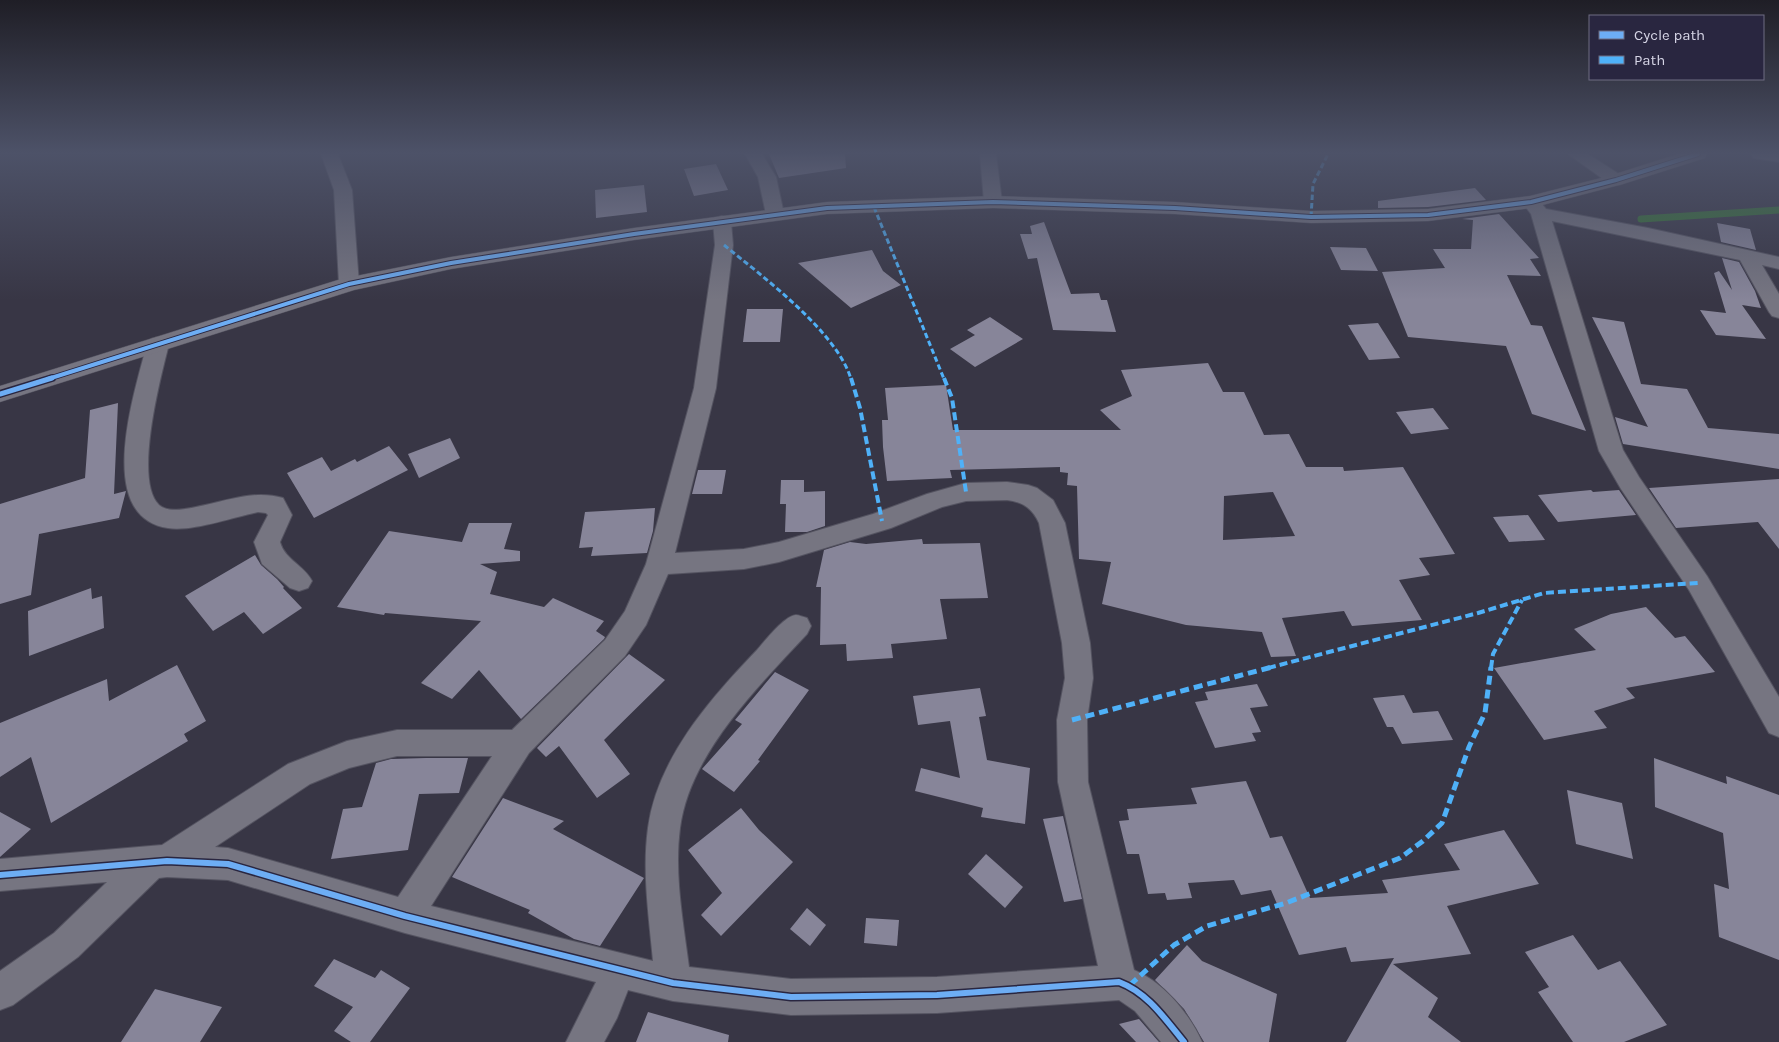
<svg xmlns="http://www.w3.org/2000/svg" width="1779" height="1042" font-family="Karla,sans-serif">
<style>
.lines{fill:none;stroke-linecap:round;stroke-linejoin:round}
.stream{stroke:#347431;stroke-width:7}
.building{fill:#878599;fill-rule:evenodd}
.minor-casing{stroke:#545360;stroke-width:2}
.tertiary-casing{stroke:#545360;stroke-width:1}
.minor{fill:#767581;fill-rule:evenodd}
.tertiary{fill:#767581;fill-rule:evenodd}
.quiet-far2{stroke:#4fb1f8;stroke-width:3;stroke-dasharray:5.5 3;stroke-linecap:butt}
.quiet-far1{stroke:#4fb1f8;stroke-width:4;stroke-dasharray:8 4;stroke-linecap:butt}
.quiet{stroke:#4fb1f8;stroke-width:5;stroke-dasharray:9 5;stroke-linecap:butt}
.cycleway-far2-casing{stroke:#292640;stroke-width:6}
.cycleway-far1-casing{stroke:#292640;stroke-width:8}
.cycleway-casing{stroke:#292640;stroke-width:9}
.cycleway-far2{stroke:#6dadf4;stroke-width:4}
.cycleway-far1{stroke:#6dadf4;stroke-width:5}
.cycleway{stroke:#6dadf4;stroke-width:6}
</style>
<rect width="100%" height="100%" fill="#383645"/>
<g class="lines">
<!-- stream -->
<path class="stream" d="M 1641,219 L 1779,210"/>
</g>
<!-- building -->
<g class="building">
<path d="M 769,154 L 845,154 L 846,168 L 779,178 Z"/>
<path d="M 716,164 L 728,190 L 694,196 L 684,169 Z"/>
<path d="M 644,185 L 647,212 L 596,218 L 595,190 Z"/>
<path d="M 1475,188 L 1486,200 L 1428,207 L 1378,208 L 1378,201 Z"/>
<path d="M 1499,214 L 1539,258 L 1530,259 L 1541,276 L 1507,275 L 1531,325 L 1542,326 L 1586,431 L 1532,414 L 1506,346 L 1408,337 L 1382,272 L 1445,268 L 1433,249 L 1471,249 L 1473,220 L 1462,219 Z"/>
<path d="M 1044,222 L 1071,294 L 1099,293 L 1101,300 L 1107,300 L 1116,332 L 1053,330 L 1037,258 L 1028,259 L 1020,234 L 1032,234 L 1030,226 Z"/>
<path d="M 1717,223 L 1750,229 L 1756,250 L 1721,242 Z"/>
<path d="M 1330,247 L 1366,248 L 1378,271 L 1341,270 Z"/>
<path d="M 872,250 L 883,271 L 901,285 L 851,308 L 798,263 Z"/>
<path d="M 1722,258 L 1739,262 L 1755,291 L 1761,308 L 1742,305 L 1766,339 L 1716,335 L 1700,310 L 1726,313 L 1714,273 L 1719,271 L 1732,290 Z"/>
<path d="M 747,309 L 783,309 L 780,342 L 743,342 Z"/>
<path d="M 990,317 L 1023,339 L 975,367 L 950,349 L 975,335 L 967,330 Z"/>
<path d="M 1592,317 L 1624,322 L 1641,384 L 1687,389 L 1708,428 L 1779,434 L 1779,469 L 1623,444 L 1615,417 L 1648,427 Z"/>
<path d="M 1378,323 L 1400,358 L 1369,360 L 1348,325 Z"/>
<path d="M 1208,363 L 1223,392 L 1244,392 L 1264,435 L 1289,434 L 1306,467 L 1343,467 L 1344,471 L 1403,467 L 1455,554 L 1419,558 L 1430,575 L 1399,580 L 1422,620 L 1352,626 L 1344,611 L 1282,618 L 1296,656 L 1271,657 L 1262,632 L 1186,625 L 1102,604 L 1111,562 L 1079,559 L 1077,486 L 1067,485 L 1068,473 L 1060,472 L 1060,467 L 950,470 L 952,478 L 887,481 L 883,447 L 882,420 L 888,420 L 885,388 L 946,385 L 953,430 L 1121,430 L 1100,410 L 1132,396 L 1121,370 ZM 1273,492 L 1295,536 L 1223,540 L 1224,496 Z"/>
<path d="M 118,403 L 114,494 L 126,491 L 119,518 L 39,534 L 31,595 L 0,604 L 0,504 L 85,478 L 90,410 Z"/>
<path d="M 1433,408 L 1449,429 L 1411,434 L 1396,412 Z"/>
<path d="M 450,438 L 460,458 L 419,478 L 408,454 Z"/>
<path d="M 389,446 L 408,470 L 314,518 L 287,473 L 322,457 L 331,471 L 355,459 L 357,462 Z"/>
<path d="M 698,470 L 726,470 L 722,494 L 692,494 Z"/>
<path d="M 1779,479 L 1779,549 L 1758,522 L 1676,528 L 1649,488 Z"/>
<path d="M 781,480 L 804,480 L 804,492 L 825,491 L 825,526 L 807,532 L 785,532 L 786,504 L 780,504 Z"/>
<path d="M 1591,490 L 1593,492 L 1619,490 L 1636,515 L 1558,522 L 1538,495 Z"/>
<path d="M 655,508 L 653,531 L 647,553 L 591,556 L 593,547 L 579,548 L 585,512 Z"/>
<path d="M 1528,515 L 1545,540 L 1509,542 L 1493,517 Z"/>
<path d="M 469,523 L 512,523 L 504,549 L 520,551 L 520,561 L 480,564 L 497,572 L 490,594 L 544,607 L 553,598 L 604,621 L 596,631 L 605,637 L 604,639 L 521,719 L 479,670 L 452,699 L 421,683 L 481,621 L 385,613 L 384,615 L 337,607 L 389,531 L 462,542 Z"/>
<path d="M 922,539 L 923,544 L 980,543 L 988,598 L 940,599 L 947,639 L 891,644 L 893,658 L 847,661 L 846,644 L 820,645 L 821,587 L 816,587 L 824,550 L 850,542 L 866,544 Z"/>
<path d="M 255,555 L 261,565 L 277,579 L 284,587 L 283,588 L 302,608 L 263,634 L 244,612 L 213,631 L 185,596 Z"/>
<path d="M 91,588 L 92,599 L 102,596 L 104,628 L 29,656 L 28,611 Z"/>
<path d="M 1646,607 L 1675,638 L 1685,636 L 1715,672 L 1626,688 L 1635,698 L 1594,711 L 1607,728 L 1544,740 L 1494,668 L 1596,650 L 1574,629 L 1611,614 Z"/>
<path d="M 629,654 L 665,680 L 604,740 L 630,774 L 597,798 L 559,746 L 546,757 L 537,748 Z"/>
<path d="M 177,665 L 206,721 L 184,734 L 188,741 L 51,823 L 31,757 L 0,777 L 0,723 L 107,679 L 109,701 Z"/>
<path d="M 775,672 L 809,690 L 758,760 L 760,761 L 734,792 L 702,769 L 742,724 L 735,720 Z"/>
<path d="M 1257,684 L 1268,706 L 1250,708 L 1261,732 L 1252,733 L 1256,741 L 1215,748 L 1195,702 L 1208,700 L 1205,692 Z"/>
<path d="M 980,688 L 986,716 L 979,717 L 987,760 L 1030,768 L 1025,824 L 981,817 L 983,808 L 915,791 L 921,768 L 960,778 L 950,721 L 918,725 L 913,696 Z"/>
<path d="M 1404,695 L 1413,713 L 1438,711 L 1453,740 L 1402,744 L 1393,727 L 1387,727 L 1373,698 Z"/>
<path d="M 426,758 L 468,758 L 459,793 L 419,794 L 408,850 L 331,859 L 343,809 L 362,807 L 376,763 L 391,759 Z"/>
<path d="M 1654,758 L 1727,784 L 1726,776 L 1779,795 L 1779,960 L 1719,937 L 1714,884 L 1729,889 L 1723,833 L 1655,807 Z"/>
<path d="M 1246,781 L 1270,838 L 1282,836 L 1310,898 L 1388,893 L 1382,880 L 1460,870 L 1444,844 L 1504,830 L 1539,884 L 1447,906 L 1471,954 L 1393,964 L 1438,998 L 1428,1017 L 1461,1042 L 1346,1042 L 1394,958 L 1351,962 L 1346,947 L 1299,955 L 1271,890 L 1241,895 L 1234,880 L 1188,883 L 1192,898 L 1167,900 L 1165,893 L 1148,894 L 1139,854 L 1127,854 L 1119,821 L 1129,820 L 1127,809 L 1197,804 L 1191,788 Z"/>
<path d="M 1567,790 L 1622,803 L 1633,859 L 1576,844 Z"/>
<path d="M 503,798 L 564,821 L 553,829 L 644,878 L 600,946 L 574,939 L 528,913 L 530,910 L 452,877 Z"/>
<path d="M 741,808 L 759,830 L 793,862 L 721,936 L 701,915 L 722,893 L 688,850 Z"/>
<path d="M 0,812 L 31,829 L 0,857 Z"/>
<path d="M 1063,816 L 1082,899 L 1064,902 L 1043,819 Z"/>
<path d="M 986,854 L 1023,887 L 1005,908 L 968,874 Z"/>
<path d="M 807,908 L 826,925 L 810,946 L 790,929 Z"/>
<path d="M 866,918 L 899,920 L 897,946 L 864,943 Z"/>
<path d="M 1573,935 L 1598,970 L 1620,961 L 1667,1025 L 1624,1042 L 1573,1042 L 1538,992 L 1549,987 L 1525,952 Z"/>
<path d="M 1187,945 L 1202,961 L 1277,994 L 1269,1042 L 1204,1042 L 1184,1009 L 1155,980 Z"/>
<path d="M 334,959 L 375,978 L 381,970 L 410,988 L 370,1042 L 351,1042 L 334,1031 L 353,1007 L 314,986 Z"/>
<path d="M 155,989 L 222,1007 L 200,1042 L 121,1042 Z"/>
<path d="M 648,1012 L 729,1035 L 728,1042 L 636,1042 Z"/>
<path d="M 1139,1019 L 1159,1042 L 1136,1042 L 1119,1024 Z"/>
</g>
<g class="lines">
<defs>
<g id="minor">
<path d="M 321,154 L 338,154 L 352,190 L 359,284 L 356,288 L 349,290 L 342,288 L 339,284 L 334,190 Z"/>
<path d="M 745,154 L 762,154 L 776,177 L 784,214 L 781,218 L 775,219 L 769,218 L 766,214 L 758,177 Z"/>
<path d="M 980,154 L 996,154 L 1002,202 L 999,206 L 993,207 L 987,206 L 984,202 Z"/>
<path d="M 1568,154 L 1588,154 L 1622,176 L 1625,180 L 1622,184 L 1616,185 L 1610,184 Z"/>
<path d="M 1751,154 L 1779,154 L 1779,162 L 1753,158 Z"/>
<path d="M 1531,197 L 1537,198 L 1546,209 L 1648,228 L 1779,257 L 1779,269 L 1762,265 L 1779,294 L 1779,318 L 1772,316 L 1769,312 L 1740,260 L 1552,221 L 1623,450 L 1639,477 L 1707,576 L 1779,697 L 1779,737 L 1769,733 L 1689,590 L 1621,489 L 1599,451 L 1531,214 L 1522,202 L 1525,198 Z"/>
<path d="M 722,216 L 729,218 L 731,222 L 733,245 L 716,388 L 675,553 L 744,549 L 779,542 L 873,514 L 927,494 L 966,483 L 1007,482 L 1028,485 L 1037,488 L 1053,500 L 1065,523 L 1090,643 L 1093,678 L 1087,720 L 1088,782 L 1134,970 C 1163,982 1190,1014 1202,1042 L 1161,1042 L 1135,1011 L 1119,1000 L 937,1013 L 791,1015 L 673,1001 L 628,990 L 617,1018 L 604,1042 L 566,1042 L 596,982 L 405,933 L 228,880 L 167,877 L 159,878 L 78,957 L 13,1005 L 0,1010 L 0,971 L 54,933 L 107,882 L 0,891 L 0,859 L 162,845 L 288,764 L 347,741 L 397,730 L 512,730 L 605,640 L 625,611 L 646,564 L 694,388 L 715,245 L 713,222 L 715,218 ZM 1007,500 C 1023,502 1032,508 1039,523 L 1062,643 L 1065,678 L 1057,720 L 1058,782 L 1098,966 L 937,977 L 791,979 L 689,967 C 683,921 674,874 680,828 C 690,753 758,687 807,634 L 811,626 L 807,618 C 803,617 799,615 796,615 C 784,616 765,641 757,650 C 710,699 657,759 648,828 C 642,872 649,917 653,961 L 431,906 L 529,753 L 625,656 L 646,625 L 668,574 L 744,569 L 779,562 L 891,528 L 942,507 L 966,501 ZM 397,756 L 492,756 L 398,897 L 228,848 L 215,847 L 310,784 L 349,768 Z"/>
<path d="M 158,337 L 165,339 L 169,344 C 161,376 133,480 159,505 C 168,513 186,509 196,507 C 224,502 254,489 283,498 L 292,515 L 280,542 C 285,560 304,565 312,581 L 308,588 L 299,591 L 290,588 L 262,564 L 254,542 L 268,515 L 266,513 L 258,512 C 234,517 191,532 168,528 C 93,517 135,391 147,344 L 151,339 Z"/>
</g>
<path id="tertiary" d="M 1678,154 L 1707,154 L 1705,158 L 1623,184 L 1531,208 L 1428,221 L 1311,223 L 1175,214 L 993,208 L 827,214 L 634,240 L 451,269 L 354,290 L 0,402 L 0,386 L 341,279 L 451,257 L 634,228 L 827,202 L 993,196 L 1175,202 L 1311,211 L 1428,209 L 1530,196 L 1609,176 Z"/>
</defs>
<!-- minor casing -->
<use href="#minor" class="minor-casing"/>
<!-- tertiary casing -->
<use href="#tertiary" class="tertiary-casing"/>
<!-- minor -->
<use href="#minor" class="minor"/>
<!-- tertiary -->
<use href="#tertiary" class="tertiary"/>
<!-- quiet-far2 -->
<g class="quiet-far2">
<path d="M 874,207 L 944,379"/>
<path d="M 1311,217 L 1313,184 L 1328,154"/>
<path d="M 724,245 C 762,276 837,332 851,379"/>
</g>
<!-- quiet-far1 -->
<g class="quiet-far1">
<path d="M 851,378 L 860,408 L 882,521"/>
<path d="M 944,378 L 952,398 L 966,492"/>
<path d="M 1268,668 L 1478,613 L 1544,593 L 1698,583"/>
<path d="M 1491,668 L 1493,654 L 1522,600"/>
</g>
<!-- quiet -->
<g class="quiet">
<path d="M 1072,720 L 1272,667"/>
<path d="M 1130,985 L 1174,945 L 1207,926 L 1286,903 L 1400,858 L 1423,841 L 1442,823 L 1469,747 L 1485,713 L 1491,667"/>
</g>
<defs>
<path id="cycleway-far2" d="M 48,379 L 349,284 L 451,263 L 634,234 L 827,208 L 993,202 L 1175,208 L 1311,217 L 1428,215 L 1531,202 L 1616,180 L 1698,154"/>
<path id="cycleway-far1" d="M 0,394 L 52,378"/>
<path id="cycleway" d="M 0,875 L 167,861 L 228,864 L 405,916 L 673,983 L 791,997 L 937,995 L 1119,982 C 1148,993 1165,1019 1184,1042"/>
</defs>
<!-- cycleway-far2 casing -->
<use href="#cycleway-far2" class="cycleway-far2-casing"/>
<!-- cycleway-far1 casing -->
<use href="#cycleway-far1" class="cycleway-far1-casing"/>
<!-- cycleway casing -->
<use href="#cycleway" class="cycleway-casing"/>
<!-- cycleway-far2 -->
<use href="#cycleway-far2" class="cycleway-far2"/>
<!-- cycleway-far1 -->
<use href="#cycleway-far1" class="cycleway-far1"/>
<!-- cycleway -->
<use href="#cycleway" class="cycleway"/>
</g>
<!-- sky -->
<linearGradient id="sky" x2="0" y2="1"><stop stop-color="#1f1e26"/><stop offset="0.51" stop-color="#4d5268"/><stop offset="1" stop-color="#4d5268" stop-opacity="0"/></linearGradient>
<rect width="1779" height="300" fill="url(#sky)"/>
<!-- legend -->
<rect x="1589" y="15" width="175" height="65" fill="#292640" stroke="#6e6c82"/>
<rect x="1599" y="31" width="25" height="8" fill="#6dadf4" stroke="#6e6c82"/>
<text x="1634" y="40" font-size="15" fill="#d6d5e6">Cycle path</text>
<rect x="1599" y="56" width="25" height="8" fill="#4fb1f8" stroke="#6e6c82"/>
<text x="1634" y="65" font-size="15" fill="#d6d5e6">Path</text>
</svg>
